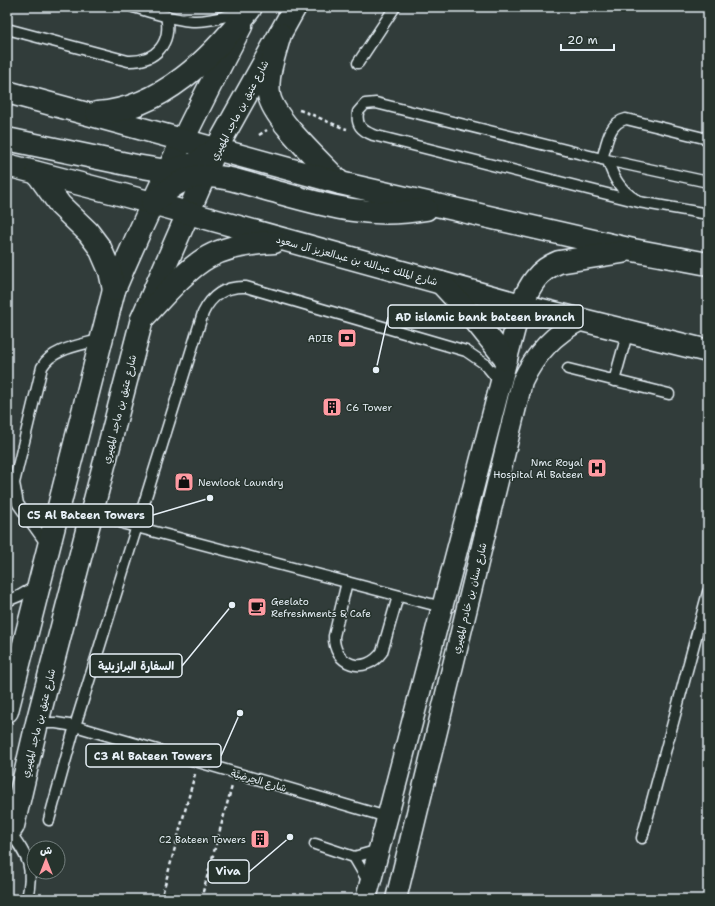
<svg xmlns="http://www.w3.org/2000/svg" width="715" height="906" font-family="'Shantell Sans','Playpen Sans Arabic',sans-serif">
<style>
.lines{fill:none;stroke-linecap:round;stroke-linejoin:round}
.service-casing{stroke:#e8f1f8;stroke-width:13}
.minor-casing{stroke:#e8f1f8;stroke-width:23}
.tertiary-casing{stroke:#e8f1f8;stroke-width:25}
.secondary-casing{stroke:#e8f1f8;stroke-width:25}
.path{stroke:#e8f1f8;stroke-width:2.5;stroke-dasharray:4 3;stroke-linecap:butt}
.service{stroke:#26332d;stroke-width:10}
.minor{stroke:#26332d;stroke-width:20}
.tertiary{stroke:#26332d;stroke-width:22}
.secondary{stroke:#26332d;stroke-width:22}
.labels{text-anchor:middle;stroke-width:3;stroke-linejoin:round;paint-order:stroke}
.street-label{font-size:10px;fill:#e8f1f8;stroke:#26332d}
.poi-label{font-size:10px;fill:#e8f1f8;stroke:#26332d;text-anchor:end}
.leader{fill:none;stroke:#e8f1f8;stroke-width:1.5}
.callout-dot{fill:#e8f1f8;stroke:#26332d;stroke-width:1.5}
.callout{fill:#26332d;stroke:#e8f1f8;stroke-width:1.5}
.callout-label{font-size:11px;text-anchor:middle;font-weight:bold;fill:#e8f1f8}
</style>
<rect width="100%" height="100%" fill="#313c3a"/>
<filter id="ink" filterUnits="userSpaceOnUse"><feTurbulence type="fractalNoise" baseFrequency=".025" numOctaves="2"/><feDisplacementMap in="SourceGraphic" scale="8" xChannelSelector="R" yChannelSelector="G"/><feConvolveMatrix kernelMatrix="1 2 1 2 8 2 1 2 1" color-interpolation-filters="sRGB"/></filter>
<g filter="url(#ink)">
<g class="lines">
<defs>
<g id="service">
<path d="M 133,7 C 152,12 173,20 193,21 C 210,22 228,15 245,11"/>
<path d="M 7,29 L 128,61 C 156,62 172,43 166,16"/>
<path d="M 358,63 L 395,7"/>
<path d="M 602,159 C 607,144 608,123 626,119 L 708,139"/>
<path d="M 608,161 C 613,177 620,190 635,199"/>
<path d="M 708,182 L 602,159 L 376,103 L 365,104 L 358,112 C 356,125 361,130 373,135 L 639,202 L 708,214"/>
<path d="M 568,369 L 669,394"/>
<path d="M 614,381 L 628,331"/>
<path d="M 94,506 L 114,519 L 125,524 L 442,607"/>
<path d="M 48,546 L 18,504 L 14,483 L 42,367 C 52,348 83,345 102,339"/>
<path d="M 347,582 L 334,636 C 333,665 365,676 382,652 L 398,596"/>
<path d="M 7,601 L 19,596 L 36,586"/>
<path d="M 37,723 L 56,723 L 75,726 L 387,817"/>
<path d="M 49,820 L 75,726 L 203,313 C 212,294 226,286 246,287 L 466,351 L 485,364 L 500,382"/>
<path d="M 10,832 C 29,859 34,866 27,899"/>
<path d="M 642,838 L 708,592"/>
<path d="M 315,844 L 354,857 L 379,850"/>
<path d="M 354,857 L 369,883"/>
</g>
<g id="minor">
<path d="M 366,899 L 521,305"/>
<path d="M 396,899 L 522,382 C 535,354 553,334 581,320"/>
</g>
<g id="tertiary">
<path d="M 7,711 L 114,290 C 152,200 195,113 241,26"/>
<path d="M 7,835 L 13,826 L 37,723 L 142,319 L 216,149 L 295,7"/>
</g>
<g id="secondary">
<path d="M 280,34 C 275,53 266,75 269,95 C 273,119 322,163 340,183"/>
<path d="M 7,92 L 340,183 L 633,250 L 708,264"/>
<path d="M 97,113 C 162,109 212,57 250,9"/>
<path d="M 7,139 L 136,166 L 167,171 L 194,164 L 216,149"/>
<path d="M 7,165 L 123,195 L 521,305 L 708,351"/>
<path d="M 37,173 L 60,205 L 88,232 L 100,248 L 110,271 L 114,290"/>
<path d="M 152,204 C 166,191 184,175 205,176 C 228,176 251,185 273,191 C 327,206 369,219 426,209"/>
<path d="M 441,283 L 470,314 L 506,359"/>
<path d="M 521,305 C 530,285 538,270 559,262 L 622,252"/>
<path d="M 142,319 C 160,300 186,269 208,257 C 228,246 252,243 274,242"/>
</g>
</defs>
<!-- service casing -->
<use href="#service" class="service-casing"/>
<!-- minor casing -->
<use href="#minor" class="minor-casing"/>
<!-- tertiary casing -->
<use href="#tertiary" class="tertiary-casing"/>
<!-- secondary casing -->
<use href="#secondary" class="secondary-casing"/>
<!-- path -->
<g class="path">
<path d="M 299,110 C 316,115 330,124 347,129"/>
<path d="M 259,135 L 267,130"/>
<path d="M 161,899 L 195,774"/>
<path d="M 201,899 L 232,786"/>
</g>
<!-- service -->
<use href="#service" class="service"/>
<!-- minor -->
<use href="#minor" class="minor"/>
<!-- tertiary -->
<use href="#tertiary" class="tertiary"/>
<!-- secondary -->
<use href="#secondary" class="secondary"/>
</g>
</g>
<!-- icons -->
<defs>
<symbol id="bank-square" viewBox="-11 -11 22 22"><rect x="-9" y="-9" width="18" height="18" rx="4" fill="#ff9aa2" stroke="#26332d"/><path d="M-6-4H6V4H-6ZM0-2.3a2.3 2.3 0 1 0 0 4.6a2.3 2.3 0 1 0 0-4.6Z" fill="#111"/></symbol>
<symbol id="building-square" viewBox="-11 -11 22 22"><rect x="-9" y="-9" width="18" height="18" rx="4" fill="#ff9aa2" stroke="#26332d"/><path d="M-4-6H4V6H1V3H-1V6H-4ZM-2.5-4.3h1.7v1.8h-1.7ZM.8-4.3h1.7v1.8H.8ZM-2.5-1h1.7V.8h-1.7ZM.8-1h1.7V.8H.8Z" fill="#111"/></symbol>
<symbol id="hospital-square" viewBox="-11 -11 22 22"><rect x="-9" y="-9" width="18" height="18" rx="4" fill="#ff9aa2" stroke="#26332d"/><path d="M-5-5h3v3.5h4V-5h3V5h-3V1.5h-4V5h-3Z" fill="#111"/></symbol>
<symbol id="shop-square" viewBox="-11 -11 22 22"><rect x="-9" y="-9" width="18" height="18" rx="4" fill="#ff9aa2" stroke="#26332d"/><path d="M-5-2.5h2.3a2.7 3.5 0 0 1 5.4 0H5L5.5 6h-11ZM-1.5-2.5h3a1.5 2.3 0 0 0-3 0Z" fill="#111"/></symbol>
<symbol id="cafe-square" viewBox="-11 -11 22 22"><rect x="-9" y="-9" width="18" height="18" rx="4" fill="#ff9aa2" stroke="#26332d"/><path d="M-5.5-4.5H6V0H3Q3 3.5 0 3.5H-2.5Q-5.5 3.5-5.5 0ZM3-3.2v2h1.7v-2ZM-6 4.5H4V6H-6Z" fill="#111"/></symbol>
</defs>
<g fill-rule="evenodd">
<use href="#bank-square" x="336" y="327" width="22" height="22"/>
<use href="#building-square" x="321" y="396" width="22" height="22"/>
<use href="#hospital-square" x="586" y="457" width="22" height="22"/>
<use href="#shop-square" x="173" y="471" width="22" height="22"/>
<use href="#cafe-square" x="246" y="596" width="22" height="22"/>
<use href="#building-square" x="249" y="828" width="22" height="22"/>
</g>
<g class="labels">
<!-- street labels -->
<g class="street-label">
<text transform="translate(239 110) rotate(-62)" y="4">شارع عتيق بن ماجد المهيري</text>
<text transform="translate(357 260) rotate(15)" y="4">شارع الملك عبدالله بن عبدالعزيز آل سعود</text>
<text transform="translate(119 409) rotate(-76)" y="4">شارع عتيق بن ماجد المهيري</text>
<text transform="translate(469 598) rotate(-76)" y="4">شارع سنان بن خادم المهيري</text>
<text transform="translate(38 723) rotate(-76)" y="4">شارع عتيق بن ماجد المهيري</text>
<text transform="translate(259 780) rotate(16)" y="4">شارع الحِرضِيَّة</text>
</g>
<!-- poi labels -->
<g class="poi-label">
<text x="333" y="342">ADIB</text>
<text x="346" y="411" text-anchor="start">C6 Tower</text>
<text x="583" y="466">Nmc Royal<tspan x="583" dy="12">Hospital Al Bateen</tspan></text>
<text x="198" y="486" text-anchor="start">Newlook Laundry</text>
<text x="271" y="605" text-anchor="start">Geelato<tspan x="271" dy="12">Refreshments &amp; Cafe</tspan></text>
<text x="246" y="843">C2 Bateen Towers</text>
</g>
</g>
<!-- callouts -->
<path class="leader" d="M376 370L388 317M210 498L153 515M232 605L182 666M240 713L221 756M290 837L249 872"/>
<g class="callout-dot">
<circle cx="376" cy="370" r="4"/>
<circle cx="210" cy="498" r="4"/>
<circle cx="232" cy="605" r="4"/>
<circle cx="240" cy="713" r="4"/>
<circle cx="290" cy="837" r="4"/>
</g>
<g class="callout">
<rect x="388" y="305" width="195" height="23" rx="4"/>
<rect x="19" y="504" width="134" height="23" rx="4"/>
<rect x="90" y="654" width="92" height="23" rx="4"/>
<rect x="86" y="744" width="135" height="23" rx="4"/>
<rect x="208" y="860" width="41" height="23" rx="4"/>
</g>
<g class="callout-label">
<text x="485" y="321">AD islamic bank bateen branch</text>
<text x="86" y="519">C5 Al Bateen Towers</text>
<text x="136" y="670">السفارة البرازيلية</text>
<text x="153" y="760">C3 Al Bateen Towers</text>
<text x="228" y="875">Viva</text>
</g>
<!-- margin -->
<rect width="715" height="906" fill="none" stroke="#26332d" stroke-width="24"/>
<rect x="12" y="12" width="691" height="882" fill="none" stroke="#e8f1f8" stroke-width="1.5" filter="url(#ink)"/>
<!-- north arrow -->
<g transform="translate(46 860)"><circle r="19" fill="#26332d" stroke="#747f7e"/>
<path d="M0-3L7 15L0 10L-7 15Z" fill="#ff9aa2"/>
<text y="-6" font-size="11" font-weight="bold" text-anchor="middle" fill="#e8f1f8">ش</text>
</g>
<!-- scale -->
<path d="M561 44v6h53v-6" fill="none" stroke="#e8f1f8" stroke-width="2"/>
<text x="567" y="44" font-size="12" fill="#e8f1f8" stroke="#26332d" stroke-width="3" paint-order="stroke">20 m</text>
</svg>
